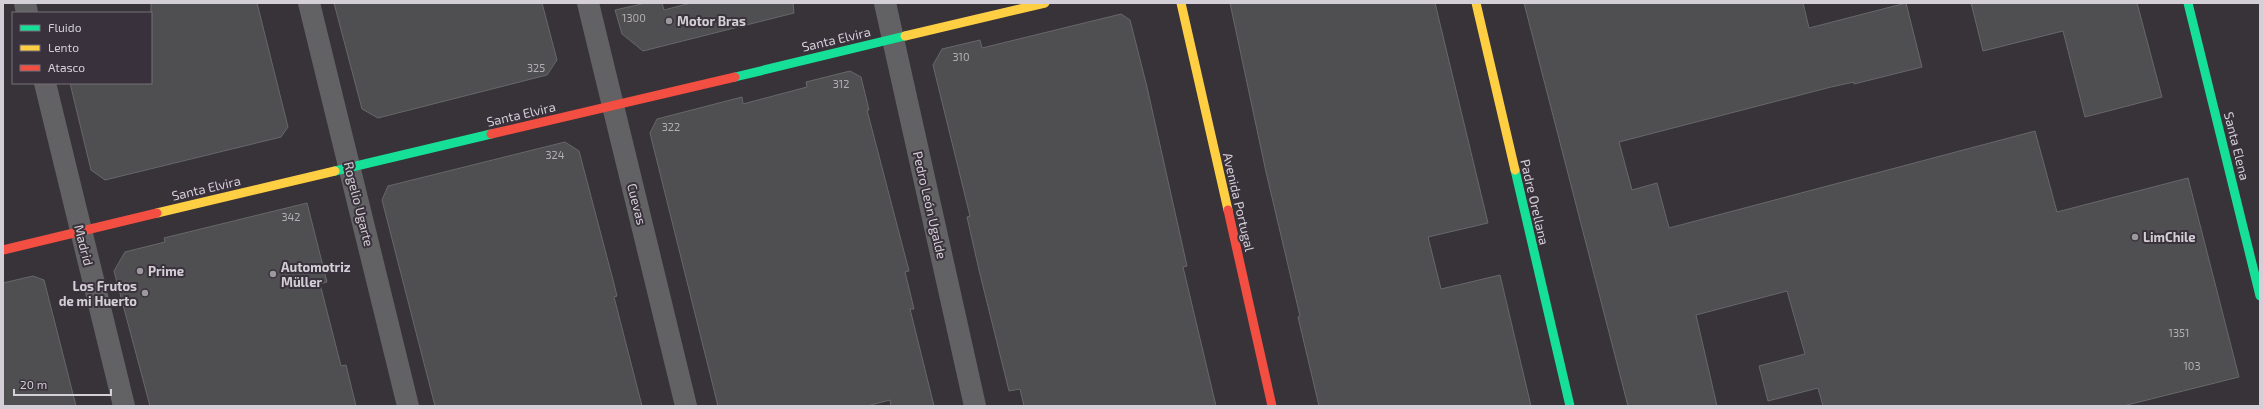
<svg xmlns="http://www.w3.org/2000/svg" width="2263" height="409" font-family="'Exo 2',sans-serif">
<style>
.building{fill:#4f4e50;stroke:#676869}
.lines{fill:none;stroke-linecap:round;stroke-linejoin:round}
.street{stroke:#626163;stroke-width:22}
.fast{stroke:#16e098;stroke-width:9}
.slow{stroke:#ffcf43;stroke-width:9}
.jam{stroke:#f24e42;stroke-width:9}
.poi-dot{fill:#9d989f;stroke:#39313b;stroke-width:1.5}
.labels{text-anchor:middle;stroke-width:4;stroke-linejoin:round;paint-order:stroke}
.number-label{font-size:11px;fill:#b3afb4}
.poi-label{font-size:13px;font-weight:bold;fill:#d4cfd6;stroke:#39313b;text-anchor:start}
.street-label{font-size:13px;fill:#d4cfd6;stroke:#39313b}
</style>
<rect width="100%" height="100%" fill="#383339"/>
<!-- building -->
<g class="building">
<path d="M 151,3 L 257,3 L 288,127 L 281,137 L 105,180 L 91,170 L 70,83 L 151,83 Z"/>
<path d="M 334,3 L 542,3 L 557,60 L 547,75 L 378,118 L 362,109 Z"/>
<path d="M 646,3 L 662,3 L 664,10 L 691,3 L 793,3 L 794,13 L 643,51 L 622,34 L 615,10 Z"/>
<path d="M 1230,3 L 1435,3 L 1488,223 L 1428,237 L 1441,289 L 1500,275 L 1531,406 L 1319,406 L 1298,317 L 1300,316 L 1266,172 Z"/>
<path d="M 1524,3 L 1803,3 L 1809,28 L 1906,3 L 1922,67 L 1854,84 L 1854,82 L 1831,87 L 1619,142 L 1632,190 L 1657,183 L 1669,228 L 2035,131 L 2057,212 L 2188,178 L 2239,377 L 2123,406 L 1823,406 L 1818,388 L 1768,401 L 1759,366 L 1805,354 L 1787,291 L 1696,315 L 1717,406 L 1628,406 Z"/>
<path d="M 1971,3 L 2137,3 L 2162,97 L 2085,117 L 2063,31 L 1983,51 Z"/>
<path d="M 1121,14 L 1130,20 L 1147,87 L 1187,266 L 1183,267 L 1216,406 L 1024,406 L 1020,389 L 1009,391 L 979,270 L 967,217 L 970,216 L 933,65 L 942,49 L 980,40 L 982,48 Z"/>
<path d="M 850,71 L 861,77 L 869,110 L 867,110 L 909,271 L 905,272 L 914,309 L 910,309 L 934,406 L 891,406 L 890,400 L 867,406 L 718,406 L 650,133 L 657,119 L 742,97 L 743,104 L 807,87 L 806,82 Z"/>
<path d="M 565,142 L 579,151 L 613,280 L 617,296 L 614,297 L 642,406 L 435,406 L 382,200 L 388,186 Z"/>
<path d="M 307,203 L 327,282 L 320,284 L 341,366 L 346,365 L 356,406 L 150,406 L 114,271 L 125,252 L 165,242 L 164,238 Z"/>
<path d="M 33,276 L 44,280 L 76,406 L 3,406 L 3,283 Z"/>
</g>
<g class="lines">
<!-- street -->
<g class="street">
<path d="M 25,3 L 27,13"/>
<path d="M 309,3 L 408,406"/>
<path d="M 588,3 L 686,406"/>
<path d="M 885,3 L 975,406"/>
<path d="M 45,83 L 124,406"/>
</g>
<!-- fast -->
<g class="fast">
<path d="M 2188,3 L 2260,296"/>
<path d="M 735,77 L 905,36"/>
<path d="M 1515,170 L 1570,406"/>
<path d="M 335,171 L 491,134"/>
</g>
<!-- slow -->
<g class="slow">
<path d="M 1181,3 L 1228,210"/>
<path d="M 1476,3 L 1515,170"/>
<path d="M 905,36 L 1045,3"/>
<path d="M 157,213 L 335,171"/>
</g>
<!-- jam -->
<g class="jam">
<path d="M 491,134 L 735,77"/>
<path d="M 1228,210 L 1272,406"/>
<path d="M 3,250 L 157,213"/>
</g>
</g>
<!-- markers -->
<g class="poi-dot">
<circle cx="669" cy="21" r="4"/>
<circle cx="2135" cy="237" r="4"/>
<circle cx="140" cy="271" r="4"/>
<circle cx="273" cy="274" r="4"/>
<circle cx="145" cy="293" r="4"/>
</g>
<g class="labels">
<!-- number labels -->
<g class="number-label">
<text x="634" y="22">1300</text>
<text x="961" y="61">310</text>
<text x="536" y="72">325</text>
<text x="841" y="88">312</text>
<text x="671" y="131">322</text>
<text x="555" y="159">324</text>
<text x="291" y="221">342</text>
<text x="2179" y="337">1351</text>
<text x="2192" y="370">103</text>
</g>
<!-- poi labels -->
<g class="poi-label">
<text x="677" y="26">Motor Bras</text>
<text x="2143" y="242">LimChile</text>
<text x="281" y="272">Automotriz<tspan x="281" dy="15">Müller</tspan></text>
<text x="148" y="276">Prime</text>
<text x="137" y="291" text-anchor="end">Los Frutos<tspan x="137" dy="15">de mi Huerto</tspan></text>
</g>
<!-- street labels -->
<g class="street-label">
<text transform="translate(836 39) rotate(-13)" y="5">Santa Elvira</text>
<text transform="translate(521 114) rotate(-13)" y="5">Santa Elvira</text>
<text transform="translate(2237 146) rotate(76)" y="5">Santa Elena</text>
<text transform="translate(206 188) rotate(-13)" y="5">Santa Elvira</text>
<text transform="translate(1239 202) rotate(77)" y="5">Avenida Portugal</text>
<text transform="translate(1535 202) rotate(77)" y="5">Padre Orellana</text>
<text transform="translate(359 204) rotate(76)" y="5">Rogelio Ugarte</text>
<text transform="translate(637 204) rotate(76)" y="5">Cuevas</text>
<text transform="translate(930 205) rotate(77)" y="5">Pedro León Ugalde</text>
<text transform="translate(84 245) rotate(76)" y="5">Madrid</text>
</g>
</g>
<!-- border -->
<rect width="2263" height="409" fill="none" stroke="#d4cfd6" stroke-width="8"/>
<!-- legend -->
<rect x="12" y="12" width="140" height="72" fill="#39313b" stroke="#777079"/>
<rect x="20" y="25" width="20" height="6" fill="#16e098" stroke="#777079"/>
<text x="48" y="32" font-size="12" fill="#d4cfd6">Fluido</text>
<rect x="20" y="45" width="20" height="6" fill="#ffcf43" stroke="#777079"/>
<text x="48" y="52" font-size="12" fill="#d4cfd6">Lento</text>
<rect x="20" y="65" width="20" height="6" fill="#f24e42" stroke="#777079"/>
<text x="48" y="72" font-size="12" fill="#d4cfd6">Atasco</text>
<!-- scale -->
<path d="M14 389v6h97v-6" fill="none" stroke="#d4cfd6" stroke-width="2"/>
<text x="20" y="389" font-size="12" fill="#d4cfd6" stroke="#39313b" stroke-width="3" paint-order="stroke">20 m</text>
</svg>
